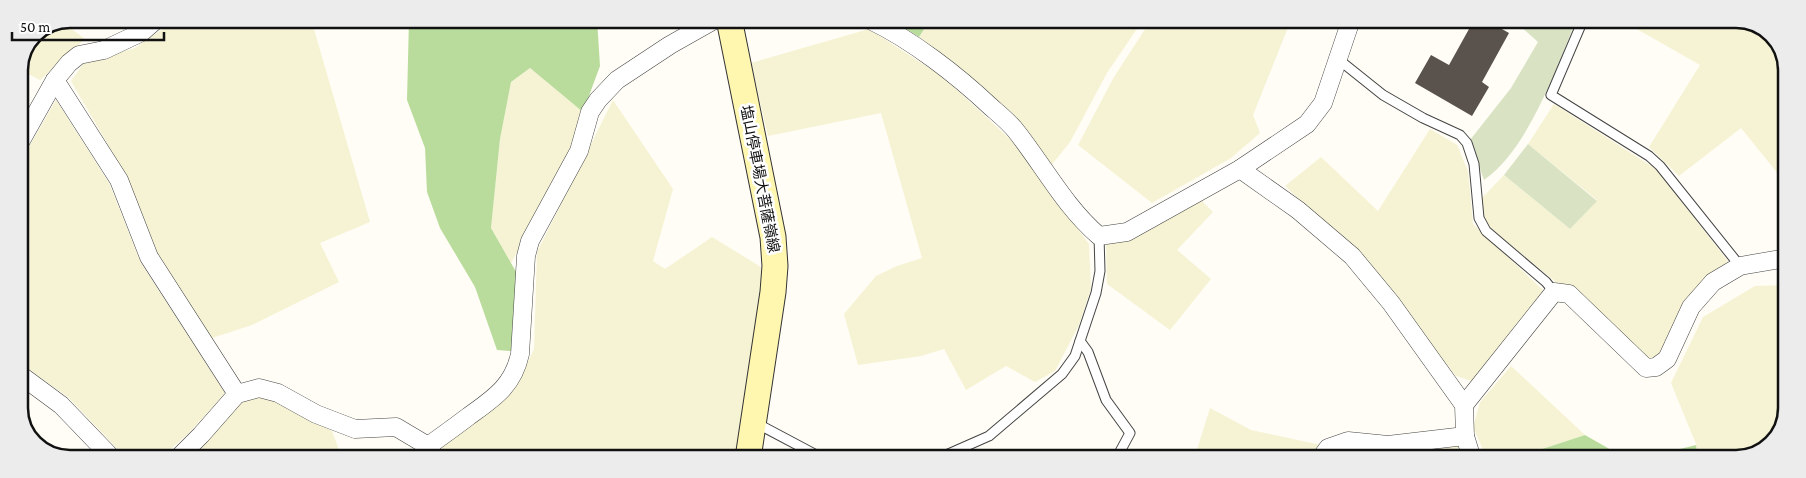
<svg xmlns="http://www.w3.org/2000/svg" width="1806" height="478" font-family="'Crimson Pro','Noto Sans JP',serif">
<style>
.farmland{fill:#f6f3d4}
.forest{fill:#b9dc9c}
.cemetery{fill:#d9e3c4}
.building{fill:#5a524d}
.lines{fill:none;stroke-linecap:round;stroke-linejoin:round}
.lane-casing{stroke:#444;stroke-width:11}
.street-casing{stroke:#444;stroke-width:19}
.secondary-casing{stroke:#333;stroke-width:27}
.lane{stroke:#fff;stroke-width:9}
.street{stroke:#fff;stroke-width:18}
.secondary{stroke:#fff6b0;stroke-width:25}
.labels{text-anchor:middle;stroke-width:5;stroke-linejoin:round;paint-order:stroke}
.street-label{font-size:15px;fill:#111;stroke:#fff}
.rim{fill:none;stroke:#111;stroke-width:2.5}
</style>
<rect width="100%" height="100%" fill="#fffdf5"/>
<!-- farmland -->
<g class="farmland">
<path d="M 177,19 L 311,19 L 370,222 L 320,243 L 339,282 L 252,325 L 209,339 L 156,254 L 126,176 L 71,81 L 83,64 L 135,48 Z"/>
<path d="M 930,20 L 1143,20 L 1107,73 L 1070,142 L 1050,167 L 1012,113 L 919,37 Z"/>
<path d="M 1151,20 L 1291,20 L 1253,115 L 1260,133 L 1231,158 L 1152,203 L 1078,145 L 1114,77 Z"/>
<path d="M 1621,20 L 1749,20 L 1775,36 L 1778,43 L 1782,87 L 1787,93 L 1787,185 L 1741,128 L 1679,176 L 1649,147 L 1700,65 Z"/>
<path d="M 62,22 L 85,39 L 40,80 L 19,69 L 34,33 Z"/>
<path d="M 869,29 L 943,77 L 1012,141 L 1089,244 L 1091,289 L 1079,325 L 1055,371 L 1035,382 L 1006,366 L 966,390 L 944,349 L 921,356 L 858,365 L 844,314 L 876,276 L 897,266 L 922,258 L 881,113 L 768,136 L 751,63 Z"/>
<path d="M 530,68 L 583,112 L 574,150 L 511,263 L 491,228 L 500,139 L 511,82 Z"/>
<path d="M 56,100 L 109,183 L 141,263 L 225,393 L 189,433 L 160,458 L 126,458 L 68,397 L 19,363 L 19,164 Z"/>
<path d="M 613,100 L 673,189 L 653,261 L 665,269 L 712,237 L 761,267 L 760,330 L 737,458 L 450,458 L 440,447 L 516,387 L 534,349 L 537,252 Z"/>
<path d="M 1554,104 L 1656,169 L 1731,265 L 1663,353 L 1654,360 L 1646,360 L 1574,291 L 1557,283 L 1489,227 L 1483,216 L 1482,198 L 1504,175 L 1570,229 L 1597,200 L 1528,144 Z"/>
<path d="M 1430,129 L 1457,145 L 1468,171 L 1473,224 L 1545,292 L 1472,381 L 1456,376 L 1370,267 L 1285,186 L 1321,157 L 1378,211 Z"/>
<path d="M 1201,200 L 1213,212 L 1177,250 L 1211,279 L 1170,330 L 1107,284 L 1106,245 Z"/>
<path d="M 1786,285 L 1786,421 L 1768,449 L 1736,459 L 1698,459 L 1696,444 L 1671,383 L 1703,317 L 1755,286 Z"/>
<path d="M 1511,366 L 1585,435 L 1533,452 L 1522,459 L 1487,459 L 1473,427 L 1480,402 Z"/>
<path d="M 260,394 L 283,403 L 332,431 L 342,458 L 187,458 L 239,401 Z"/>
<path d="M 1210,408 L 1251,430 L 1321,445 L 1313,459 L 1194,459 Z"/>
<path d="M 1458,442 L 1465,459 L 1339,459 L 1348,453 Z"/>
</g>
<!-- forest -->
<g class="forest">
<path d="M 409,19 L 597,19 L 600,66 L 583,112 L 530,68 L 511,82 L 500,139 L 491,228 L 523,284 L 530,321 L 511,351 L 497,350 L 475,287 L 440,228 L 427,192 L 425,148 L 407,100 Z"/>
<path d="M 892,20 L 930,20 L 919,37 Z"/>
<path d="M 1585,435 L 1627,459 L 1522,459 L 1533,452 Z"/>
<path d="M 1696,445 L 1698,459 L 1640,459 Z"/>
</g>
<!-- cemetery -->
<g class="cemetery">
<path d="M 1507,20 L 1576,20 C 1556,70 1528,149 1484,180 L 1470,140 L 1511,88 L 1538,42 L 1520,26 Z"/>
<path d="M 1528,144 L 1597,201 L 1570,229 L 1504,175 Z"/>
</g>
<!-- building -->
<path class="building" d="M 1474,20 L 1486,20 L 1509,33 L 1482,82 L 1489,87 L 1472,116 L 1415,83 L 1431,55 L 1449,65 Z"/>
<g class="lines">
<defs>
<g id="lane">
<path d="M 1583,20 L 1551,95 L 1649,156 L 1660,166 L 1740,266"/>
<path d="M 1338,59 L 1383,95 L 1423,118 L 1460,135 L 1467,143 L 1474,164 L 1479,218 L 1486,231 L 1546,282 L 1554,292"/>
<path d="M 1080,341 L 1088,352 L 1106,400 L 1130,433 L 1116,459"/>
<path d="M 756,423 L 822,458"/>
<path d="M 939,458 L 989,436 L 1062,374 L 1075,356 L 1096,293 L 1100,271 L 1099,236"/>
</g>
<g id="street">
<path d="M 870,20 C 912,40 957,75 991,107 C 999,114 1009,122 1016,131 C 1043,165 1065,207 1099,236 L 1127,232 L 1240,169 L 1307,124 L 1323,103 L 1351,20"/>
<path d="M 55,80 L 119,180 L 149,257 L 237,394"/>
<path d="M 19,144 L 55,80 L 69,63 L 79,55 L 104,50 L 142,32 L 157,19"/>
<path d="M 1240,169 L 1298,210 L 1352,256 L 1391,303 L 1464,405 L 1465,436 L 1472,459"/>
<path d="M 19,374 L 61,405 L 112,458"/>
<path d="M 1464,405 L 1554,292 L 1569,294 L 1646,368 L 1656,367 L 1667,359 L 1691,307 L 1713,282 L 1740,266 L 1786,258"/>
<path d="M 428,446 C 442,436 456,426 469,416 C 494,398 513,386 520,354 L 526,256 L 530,241 L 579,151 L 590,112 L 598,100 L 617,80 L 670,45 L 716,19"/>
<path d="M 178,458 L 201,435 L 237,394 L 259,388 L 278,393 L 316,414 L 355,429 L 396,427 L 428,446 L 435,458"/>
<path d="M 1320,459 L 1328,448 L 1348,441 L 1388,445 L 1465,436"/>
</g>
<path id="secondary" d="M 729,19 L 773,237 L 775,266 L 773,292 L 748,458"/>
</defs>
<!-- lane casing -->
<use href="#lane" class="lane-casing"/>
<!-- street casing -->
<use href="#street" class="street-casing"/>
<!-- secondary casing -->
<use href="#secondary" class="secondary-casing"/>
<!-- lane -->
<use href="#lane" class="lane"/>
<!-- street -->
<use href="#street" class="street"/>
<!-- secondary -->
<use href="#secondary" class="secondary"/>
</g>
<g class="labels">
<!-- street labels -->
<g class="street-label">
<text transform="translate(760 179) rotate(79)" y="5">塩山停車場大菩薩嶺線</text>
</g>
</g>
<!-- crop -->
<path d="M0 0H1806V478H0ZM70 28H1736A42 42 0 0 1 1778 70V408A42 42 0 0 1 1736 450H70A42 42 0 0 1 28 408V70A42 42 0 0 1 70 28Z" fill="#ececec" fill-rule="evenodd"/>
<path class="rim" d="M70 28H1736A42 42 0 0 1 1778 70V408A42 42 0 0 1 1736 450H70A42 42 0 0 1 28 408V70A42 42 0 0 1 70 28Z"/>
<!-- scale -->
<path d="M12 32v8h152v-8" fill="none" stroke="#111111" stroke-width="2.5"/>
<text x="20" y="32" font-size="15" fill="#111111" stroke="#ffffff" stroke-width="4" paint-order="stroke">50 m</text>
</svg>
